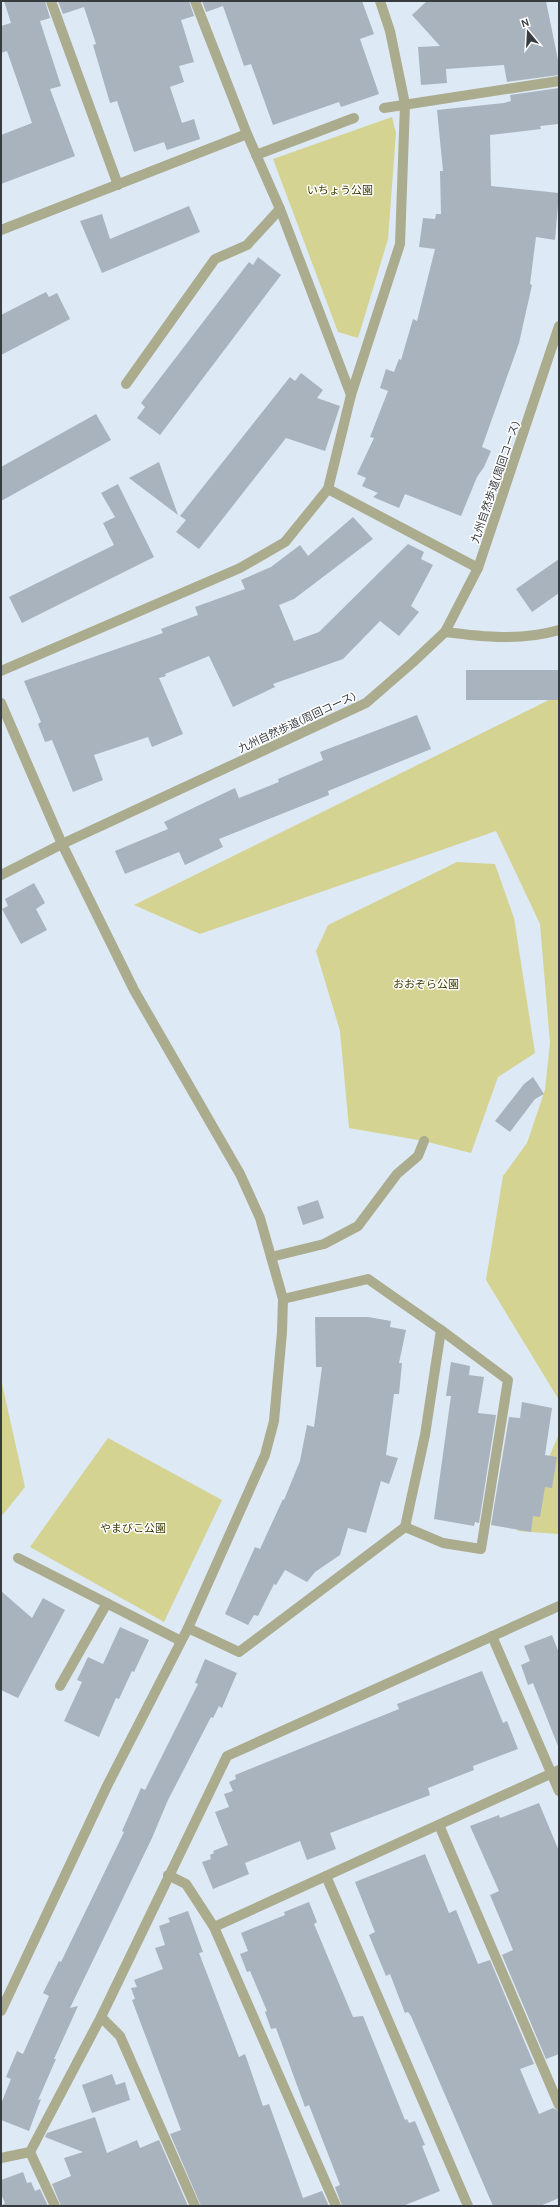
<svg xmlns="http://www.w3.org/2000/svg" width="560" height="2207" font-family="Karla,'Noto Sans JP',sans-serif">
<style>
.green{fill:#d5d392}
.building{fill:#a8b3be}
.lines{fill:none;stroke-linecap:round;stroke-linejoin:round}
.service{stroke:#abab8d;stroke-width:10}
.minor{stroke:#abab8d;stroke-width:10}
.tertiary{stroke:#abab8d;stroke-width:10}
.labels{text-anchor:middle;stroke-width:3;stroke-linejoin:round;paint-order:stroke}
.park-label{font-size:11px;fill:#3d3a00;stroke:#fff}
.street-label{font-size:11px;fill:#373c40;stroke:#fff}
</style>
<rect width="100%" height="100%" fill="#dde9f4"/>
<!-- green -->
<g class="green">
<path d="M 392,117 L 396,133 L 388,239 L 358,338 L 338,332 L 273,159 Z"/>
<path d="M 559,695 L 559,1400 L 486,1280 L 503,1176 L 527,1143 L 545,1090 L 550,1043 L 540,924 L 496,831 L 200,934 L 134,905 Z"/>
<path d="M 457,862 L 495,864 L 514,918 L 535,1053 L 498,1077 L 471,1153 L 424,1141 L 349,1128 L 340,1031 L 316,951 L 328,925 Z"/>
<path d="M 1,1379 L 25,1487 L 1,1517 Z"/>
<path d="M 559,1434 L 559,1534 L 517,1531 Z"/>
<path d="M 108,1438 L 222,1500 L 164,1622 L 30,1547 Z"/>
</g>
<!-- building -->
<g class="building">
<path d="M 4,1 L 45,1 L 50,18 L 40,21 L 61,86 L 50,89 L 75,156 L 1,184 L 1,135 L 32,123 L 7,51 L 1,53 L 1,26 L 11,23 Z"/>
<path d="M 58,1 L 189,1 L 194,16 L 181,20 L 194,62 L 179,66 L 184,82 L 170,87 L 182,123 L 194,119 L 200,139 L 167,150 L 164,142 L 134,152 L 117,101 L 110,103 L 93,45 L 96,44 L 84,7 L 63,14 Z"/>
<path d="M 202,1 L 362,1 L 374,34 L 360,39 L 379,94 L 341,107 L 339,102 L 273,125 L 251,64 L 244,66 L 223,6 L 206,12 Z"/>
<path d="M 427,1 L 546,1 L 559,65 L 559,75 L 507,82 L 504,65 L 446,69 L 447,83 L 421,85 L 418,47 L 440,46 L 412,15 Z"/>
<path d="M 559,88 L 559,124 L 540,126 L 541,129 L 490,135 L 491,186 L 559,193 L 555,240 L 536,237 L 530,284 L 532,285 L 519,343 L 482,447 L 491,451 L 484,467 L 477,477 L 461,516 L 405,494 L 399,508 L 373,497 L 378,493 L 362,486 L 366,478 L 357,474 L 374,438 L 370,437 L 388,391 L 380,388 L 386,369 L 394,372 L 399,359 L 401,360 L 413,319 L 417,321 L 435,249 L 419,247 L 423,218 L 435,219 L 436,214 L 441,214 L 440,171 L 443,171 L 437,110 L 504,103 L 511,101 L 510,95 Z"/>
<path d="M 189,206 L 200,232 L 102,273 L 80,221 L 102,214 L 110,239 Z"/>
<path d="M 258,257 L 281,275 L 160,435 L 137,418 L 145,407 L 141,403 L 249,262 L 253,265 Z"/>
<path d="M 46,292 L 49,297 L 57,293 L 70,319 L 1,355 L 1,315 Z"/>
<path d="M 301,373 L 323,390 L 317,398 L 340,406 L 325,451 L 286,438 L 199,549 L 176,532 L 186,520 L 180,516 L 290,377 L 295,381 Z"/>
<path d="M 96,414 L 111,440 L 1,501 L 1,467 Z"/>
<path d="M 159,462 L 178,515 L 129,478 Z"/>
<path d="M 118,484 L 154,557 L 22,623 L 9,597 L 114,545 L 103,523 L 115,517 L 101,493 Z"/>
<path d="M 353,517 L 373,539 L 294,599 L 279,605 L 294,641 L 319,632 L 408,544 L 424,552 L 421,559 L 433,565 L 411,606 L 419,612 L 399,636 L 380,621 L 343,659 L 273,684 L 275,687 L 233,707 L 209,656 L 165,674 L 166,676 L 159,678 L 183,734 L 152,747 L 148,737 L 94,755 L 103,780 L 73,792 L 52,740 L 45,742 L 38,724 L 41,722 L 24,681 L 163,633 L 161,629 L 198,615 L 195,607 L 245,589 L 241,580 L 271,567 L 300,545 L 308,556 Z"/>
<path d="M 559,559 L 559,593 L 532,612 L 516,589 Z"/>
<rect x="466" y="670" width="93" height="30"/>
<path d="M 417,715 L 431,749 L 328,791 L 329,795 L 219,839 L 223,847 L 185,865 L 179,852 L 125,874 L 115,851 L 168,829 L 164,822 L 235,788 L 239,798 L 279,782 L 278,779 L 323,760 L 320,752 Z"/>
<path d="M 34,883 L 45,903 L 36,909 L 47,930 L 21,944 L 2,909 L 8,906 L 5,899 Z"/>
<path d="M 533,1077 L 544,1094 L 535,1099 L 510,1132 L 495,1121 L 524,1084 Z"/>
<path d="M 318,1200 L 324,1218 L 303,1225 L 297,1207 Z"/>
<path d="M 315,1317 L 368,1317 L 391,1321 L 390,1327 L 406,1330 L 399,1363 L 402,1363 L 399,1394 L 394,1394 L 386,1455 L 398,1458 L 389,1484 L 381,1481 L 366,1533 L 348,1528 L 340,1555 L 315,1572 L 307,1582 L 285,1570 L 276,1585 L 274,1584 L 258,1616 L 254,1615 L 248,1625 L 225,1614 L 255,1547 L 260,1549 L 283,1499 L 284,1500 L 300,1461 L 307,1425 L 314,1427 L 322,1367 L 316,1367 Z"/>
<path d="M 451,1362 L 470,1366 L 469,1375 L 484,1377 L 478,1413 L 496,1415 L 479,1523 L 475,1522 L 474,1526 L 434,1519 L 451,1396 L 446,1396 Z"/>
<path d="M 522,1402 L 552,1408 L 545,1455 L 557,1457 L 552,1488 L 545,1487 L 540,1517 L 533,1516 L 531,1532 L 491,1525 L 509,1417 L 520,1418 Z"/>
<path d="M 1,1591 L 32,1618 L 43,1598 L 65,1610 L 18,1698 L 1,1690 Z"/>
<path d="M 120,1627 L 149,1640 L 134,1672 L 132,1671 L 119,1699 L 116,1698 L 99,1737 L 64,1721 L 82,1682 L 77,1680 L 88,1657 L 103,1664 Z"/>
<path d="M 552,1635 L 559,1653 L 558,1746 L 533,1683 L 528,1685 L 521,1665 L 530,1661 L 524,1646 Z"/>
<path d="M 205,1659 L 237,1673 L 222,1708 L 219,1706 L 213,1718 L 211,1717 L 168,1800 L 152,1838 L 70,2008 L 78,2006 L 54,2059 L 56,2059 L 38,2100 L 41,2099 L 29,2131 L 1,2120 L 1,2104 L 11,2079 L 6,2077 L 17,2051 L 23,2054 L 49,1996 L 43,1993 L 59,1961 L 61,1962 L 124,1832 L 122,1831 L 141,1788 L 145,1790 L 198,1684 L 195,1683 Z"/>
<path d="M 482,1671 L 503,1723 L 507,1721 L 518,1749 L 473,1766 L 474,1770 L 428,1788 L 430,1795 L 330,1833 L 336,1849 L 307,1860 L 300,1841 L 245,1863 L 249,1874 L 213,1889 L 202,1862 L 211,1859 L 210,1855 L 214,1853 L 213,1851 L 228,1845 L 215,1812 L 229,1807 L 224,1794 L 233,1791 L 229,1782 L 236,1779 L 235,1775 L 399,1709 L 397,1704 Z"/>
<path d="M 539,1803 L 559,1851 L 559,2054 L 546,2059 L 502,1955 L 513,1950 L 490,1895 L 499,1891 L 470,1826 L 499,1815 L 500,1818 Z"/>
<path d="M 425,1854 L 449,1913 L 456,1910 L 478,1964 L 490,1960 L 534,2064 L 520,2069 L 539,2114 L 553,2108 L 559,2111 L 559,2198 L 540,2206 L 493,2206 L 411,2016 L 408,2012 L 405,2013 L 390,1974 L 386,1976 L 369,1935 L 375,1932 L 355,1882 Z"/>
<path d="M 309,1902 L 317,1922 L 314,1924 L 353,2017 L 363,2016 L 405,2120 L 407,2119 L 409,2123 L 415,2121 L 425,2145 L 422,2146 L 440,2191 L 403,2206 L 342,2206 L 335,2187 L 340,2185 L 309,2105 L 305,2107 L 276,2028 L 271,2029 L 265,2012 L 267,2011 L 250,1971 L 247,1972 L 240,1954 L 248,1951 L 241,1933 L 285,1915 L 284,1912 Z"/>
<path d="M 188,1911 L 203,1952 L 199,1953 L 239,2057 L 245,2054 L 263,2106 L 269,2104 L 303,2198 L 322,2191 L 329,2206 L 201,2206 L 170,2134 L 181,2130 L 132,2000 L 135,1999 L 131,1988 L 137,1987 L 134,1980 L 163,1969 L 155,1948 L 165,1945 L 159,1926 L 170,1922 L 168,1918 Z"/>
<path d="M 112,2074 L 116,2085 L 125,2082 L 130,2100 L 92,2113 L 82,2085 Z"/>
<path d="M 95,2117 L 107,2153 L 137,2140 L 140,2148 L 159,2140 L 188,2206 L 61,2206 L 52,2184 L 71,2176 L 64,2158 L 83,2152 L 45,2137 L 47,2133 Z"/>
<path d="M 23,2172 L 27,2183 L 31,2182 L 35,2191 L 40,2189 L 48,2206 L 1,2206 L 5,2203 L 1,2194 L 1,2180 Z"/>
</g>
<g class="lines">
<!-- service -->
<path class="service" d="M 271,1257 L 324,1244 L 358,1226 L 397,1174 L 418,1156 L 424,1141"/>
<!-- minor -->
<g class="minor">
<path d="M 51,1 L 118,185"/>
<path d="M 195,1 L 247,134 L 280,209 L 351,395"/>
<path d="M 384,108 L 559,81"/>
<path d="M 256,155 L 354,118"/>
<path d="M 1,230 L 247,134"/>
<path d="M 126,384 L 215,259 L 247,245 L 280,209"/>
<path d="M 328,489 L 478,568"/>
<path d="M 445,632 C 484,637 520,641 559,630"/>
<path d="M 1,671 L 240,568 L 285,542 L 328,489 L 351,395 L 400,244 L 405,104 L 390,31 L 380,1"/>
<path d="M 1,875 L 62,844"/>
<path d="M 283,1299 L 368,1279 L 441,1330 L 508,1380 L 481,1549 L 443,1543 L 405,1527"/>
<path d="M 18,1558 L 181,1641"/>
<path d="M 188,1628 L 239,1652 L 405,1527 L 425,1435 L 441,1330"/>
<path d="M 492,1636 L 559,1791"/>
<path d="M 60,1686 L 107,1603"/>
<path d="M 439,1825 L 559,2105"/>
<path d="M 168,1875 L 186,1884 L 214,1927 L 336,2206"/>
<path d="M 326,1876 L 468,2206"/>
<path d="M 214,1927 L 559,1770"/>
<path d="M 101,2017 L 120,2036 L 195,2206"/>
<path d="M 30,2152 L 55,2206"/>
<path d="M 1,2158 L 30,2152 L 101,2017 L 227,1756 L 559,1606"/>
</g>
<!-- tertiary -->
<g class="tertiary">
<path d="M 1,703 L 62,844 L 134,990 L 240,1174 L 260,1218 L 283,1299 L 282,1332 L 274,1421 L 265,1455 L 188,1628 L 107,1786 L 1,2011"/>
<path d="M 62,844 L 366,703 L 412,663 L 445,632 L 478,568 L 559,326"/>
</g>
</g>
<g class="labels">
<!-- park labels -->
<g class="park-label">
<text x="340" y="194">いちょう公園</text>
<text x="426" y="988">おおぞら公園</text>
<text x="133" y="1532">やまびこ公園</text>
</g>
<!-- street labels -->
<g class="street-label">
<text transform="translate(495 482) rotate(-71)" y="4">九州自然歩道(周回コース)</text>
<text transform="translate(297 722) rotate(-25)" y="4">九州自然歩道(周回コース)</text>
</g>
</g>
<!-- border -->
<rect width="560" height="2207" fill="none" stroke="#373c40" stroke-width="4"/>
<!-- north arrow -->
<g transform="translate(528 32) rotate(342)" stroke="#ffffff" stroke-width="3" paint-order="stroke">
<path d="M0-3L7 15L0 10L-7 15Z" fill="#373c40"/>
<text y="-6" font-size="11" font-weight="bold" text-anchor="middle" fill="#373c40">N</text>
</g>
</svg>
